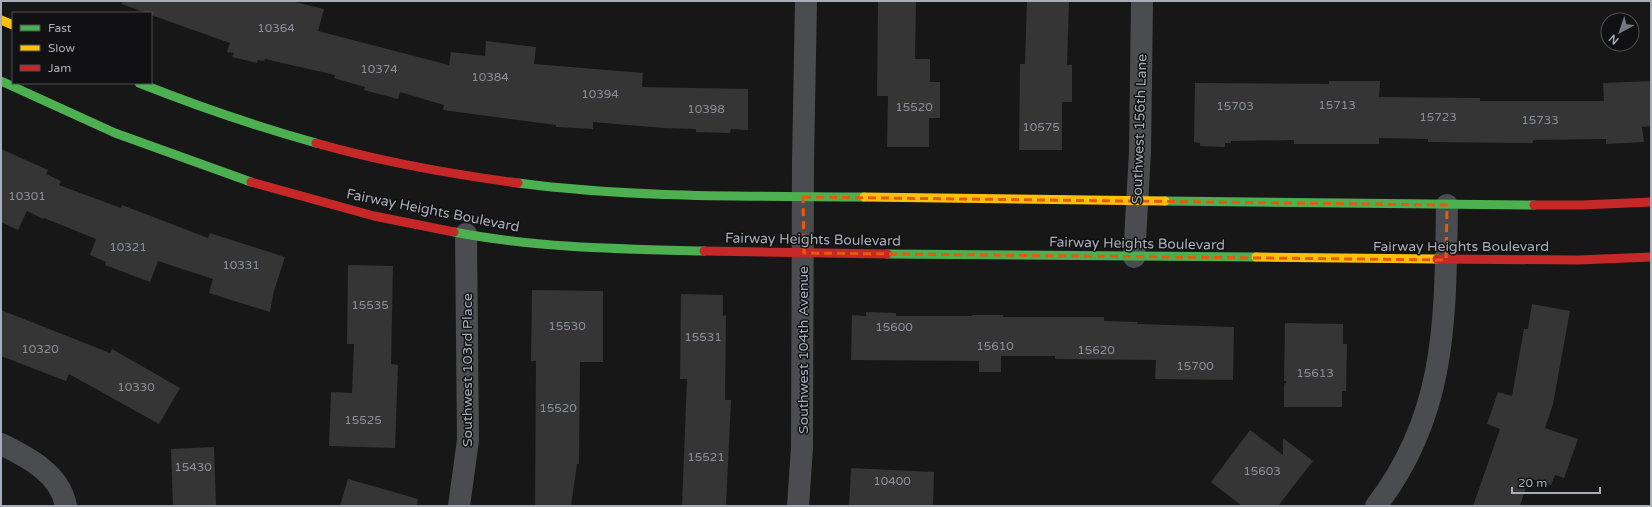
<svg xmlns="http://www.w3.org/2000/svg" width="1652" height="507" font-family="'Varela Round',sans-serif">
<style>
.building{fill:#353536}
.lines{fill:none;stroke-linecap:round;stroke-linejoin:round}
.street{stroke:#4b4c50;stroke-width:22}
.fast{stroke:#4caf50;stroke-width:9}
.slow{stroke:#ffc107;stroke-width:9}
.jam{stroke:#c62828;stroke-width:9}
.marked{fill:none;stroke:#e8590c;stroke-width:3;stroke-dasharray:8 5;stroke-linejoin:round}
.labels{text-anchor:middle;stroke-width:3;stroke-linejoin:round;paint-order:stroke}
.number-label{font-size:12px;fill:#8b8f98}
.street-label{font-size:14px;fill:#a8adb8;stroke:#111113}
</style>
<rect width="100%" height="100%" fill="#171717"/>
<!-- building -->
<g class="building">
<path d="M 122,1 L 291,1 L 324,9 L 318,31 L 449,65 L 451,52 L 485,56 L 486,41 L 536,47 L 534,64 L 643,73 L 642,87 L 748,89 L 748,130 L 731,129 L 730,133 L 696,132 L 696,129 L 664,128 L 593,122 L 593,129 L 556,127 L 556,125 L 443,110 L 444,105 L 400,92 L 398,99 L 364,90 L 365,87 L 334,78 L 335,75 L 265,59 L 264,61 L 258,60 L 257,63 L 232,57 L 234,53 L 227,52 L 230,43 L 151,15 L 151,13 L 146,13 L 122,4 Z"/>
<path d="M 878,1 L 916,1 L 915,59 L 930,59 L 930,82 L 940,82 L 940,118 L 929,118 L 929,147 L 887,147 L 888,96 L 877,96 Z"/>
<path d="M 1027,1 L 1069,1 L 1067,65 L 1072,65 L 1072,102 L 1062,102 L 1062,150 L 1019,150 L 1020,64 L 1025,64 Z"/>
<path d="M 1329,81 L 1380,81 L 1379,97 L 1480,98 L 1480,101 L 1604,101 L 1603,83 L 1651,81 L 1651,126 L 1642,127 L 1644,142 L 1606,144 L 1606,139 L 1533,140 L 1533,143 L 1428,142 L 1428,139 L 1379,138 L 1379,144 L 1294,144 L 1294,140 L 1231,141 L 1231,143 L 1225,143 L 1225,147 L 1200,146 L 1200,143 L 1194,142 L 1195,83 L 1329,84 Z"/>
<path d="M 1,149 L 48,170 L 46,174 L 61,181 L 59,185 L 121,208 L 122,205 L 208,238 L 210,233 L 285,257 L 274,291 L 270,312 L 209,293 L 213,279 L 158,261 L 150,282 L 105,265 L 106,262 L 90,255 L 96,239 L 44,218 L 43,219 L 27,211 L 18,230 L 1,222 Z"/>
<path d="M 348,265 L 393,266 L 391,364 L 398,365 L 395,448 L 329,446 L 331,392 L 352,393 L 354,344 L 347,344 Z"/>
<path d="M 532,290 L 603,291 L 603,362 L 580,362 L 579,464 L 577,464 L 571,506 L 535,506 L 536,361 L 531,361 Z"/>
<path d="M 681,294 L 723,295 L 723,316 L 726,315 L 725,400 L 731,400 L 726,506 L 682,506 L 687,379 L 680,379 Z"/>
<path d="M 1532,304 L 1570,311 L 1553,404 L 1545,428 L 1578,439 L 1564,478 L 1555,475 L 1551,485 L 1529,478 L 1520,506 L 1473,506 L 1500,429 L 1487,424 L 1498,392 L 1512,396 L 1524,329 L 1528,329 Z"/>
<path d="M 1,310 L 110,353 L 112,349 L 180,388 L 159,424 L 69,374 L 66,381 L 1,356 Z"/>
<path d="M 866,312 L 896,313 L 896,316 L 972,316 L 972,315 L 1003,315 L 1003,317 L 1104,317 L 1104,321 L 1138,322 L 1137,324 L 1234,327 L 1233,380 L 1155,379 L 1156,360 L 1055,359 L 1055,356 L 1001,356 L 1001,372 L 979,372 L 979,361 L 851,360 L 852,315 L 866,316 Z"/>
<path d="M 1285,323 L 1343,324 L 1343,344 L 1347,344 L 1346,391 L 1342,391 L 1342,407 L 1284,407 L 1284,385 L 1287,381 L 1284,381 Z"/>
<path d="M 1250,430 L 1283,455 L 1283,438 L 1313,461 L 1278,506 L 1242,506 L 1211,482 Z"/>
<path d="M 214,447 L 216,506 L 173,506 L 171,449 Z"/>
<path d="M 851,468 L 934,472 L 933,506 L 849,506 Z"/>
<path d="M 348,479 L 418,499 L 417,506 L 340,506 Z"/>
</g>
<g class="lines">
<!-- street -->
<g class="street">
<path d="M 1134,257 L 1140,152 L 1142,1"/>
<path d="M 1,444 C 27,457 60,473 66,506"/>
<path d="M 459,506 L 468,440 L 466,234"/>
<path d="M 798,506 L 802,448 L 803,162 L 806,1"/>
<path d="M 1376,506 C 1448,413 1445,316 1447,205"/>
</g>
<!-- fast -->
<g class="fast">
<path d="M 1,81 L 115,133 L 251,182"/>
<path d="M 139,83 C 197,106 255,126 316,143"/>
<path d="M 518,183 C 633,198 749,196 864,197"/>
<path d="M 1165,201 L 1534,205"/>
<path d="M 454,232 C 536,248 620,249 704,251"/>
<path d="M 887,254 L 1256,257"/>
</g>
<!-- slow -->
<g class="slow">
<path d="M 1,20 L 13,25"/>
<path d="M 864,197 L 1165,201"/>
<path d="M 1256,257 L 1437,259"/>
</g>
<!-- jam -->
<g class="jam">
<path d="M 316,143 C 382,162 450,174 518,183"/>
<path d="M 251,182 L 374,216 L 454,232"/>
<path d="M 1534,205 L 1582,205 L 1651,202"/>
<path d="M 704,251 L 887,254"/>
<path d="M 1437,259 L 1578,260 L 1651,257"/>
</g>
</g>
<!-- marked area -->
<path class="marked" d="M 803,197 L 1447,205 L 1446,260 L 804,253 Z"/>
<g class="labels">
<!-- number labels -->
<g class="number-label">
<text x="276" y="32">10364</text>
<text x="379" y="73">10374</text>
<text x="490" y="81">10384</text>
<text x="600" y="98">10394</text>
<text x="1337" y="109">15713</text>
<text x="1235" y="110">15703</text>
<text x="914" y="111">15520</text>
<text x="706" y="113">10398</text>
<text x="1438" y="121">15723</text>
<text x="1540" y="124">15733</text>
<text x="1041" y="131">10575</text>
<text x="27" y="200">10301</text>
<text x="128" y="251">10321</text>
<text x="241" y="269">10331</text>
<text x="370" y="309">15535</text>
<text x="567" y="330">15530</text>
<text x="894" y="331">15600</text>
<text x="703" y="341">15531</text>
<text x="995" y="350">15610</text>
<text x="40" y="353">10320</text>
<text x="1096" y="354">15620</text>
<text x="1195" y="370">15700</text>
<text x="1315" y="377">15613</text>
<text x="136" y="391">10330</text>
<text x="558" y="412">15520</text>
<text x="363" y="424">15525</text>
<text x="706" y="461">15521</text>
<text x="193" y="471">15430</text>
<text x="1262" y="475">15603</text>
<text x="892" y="485">10400</text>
</g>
<!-- street labels -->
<g class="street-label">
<text transform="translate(1139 129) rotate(-88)" y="5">Southwest 156th Lane</text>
<text transform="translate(433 210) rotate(11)" y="5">Fairway Heights Boulevard</text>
<text transform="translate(813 239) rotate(1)" y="5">Fairway Heights Boulevard</text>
<text transform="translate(1137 243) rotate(1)" y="5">Fairway Heights Boulevard</text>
<text x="1461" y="251">Fairway Heights Boulevard</text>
<text transform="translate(803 350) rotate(-90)" y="5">Southwest 104th Avenue</text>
<text transform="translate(467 370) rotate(-90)" y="5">Southwest 103rd Place</text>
</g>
</g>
<!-- border -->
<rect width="1652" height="507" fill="none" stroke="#a8adb8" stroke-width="4"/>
<!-- legend -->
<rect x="12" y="12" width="140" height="72" fill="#111113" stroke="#4d4f55"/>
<rect x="20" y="25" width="20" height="6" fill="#4caf50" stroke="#4d4f55"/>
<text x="48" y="32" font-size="12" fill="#a8adb8">Fast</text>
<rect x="20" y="45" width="20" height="6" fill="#ffc107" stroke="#4d4f55"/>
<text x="48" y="52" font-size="12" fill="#a8adb8">Slow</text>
<rect x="20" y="65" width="20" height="6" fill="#c62828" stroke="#4d4f55"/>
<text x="48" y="72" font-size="12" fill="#a8adb8">Jam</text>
<!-- north arrow -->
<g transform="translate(1620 32) rotate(220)"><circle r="19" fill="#111113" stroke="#4d4f55"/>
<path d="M0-3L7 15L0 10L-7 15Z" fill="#757880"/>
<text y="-6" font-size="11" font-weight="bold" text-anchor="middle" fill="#a8adb8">N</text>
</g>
<!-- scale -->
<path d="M1512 487v6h88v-6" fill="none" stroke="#a8adb8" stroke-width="2"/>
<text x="1518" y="487" font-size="12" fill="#a8adb8" stroke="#111113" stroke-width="3" paint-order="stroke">20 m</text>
</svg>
